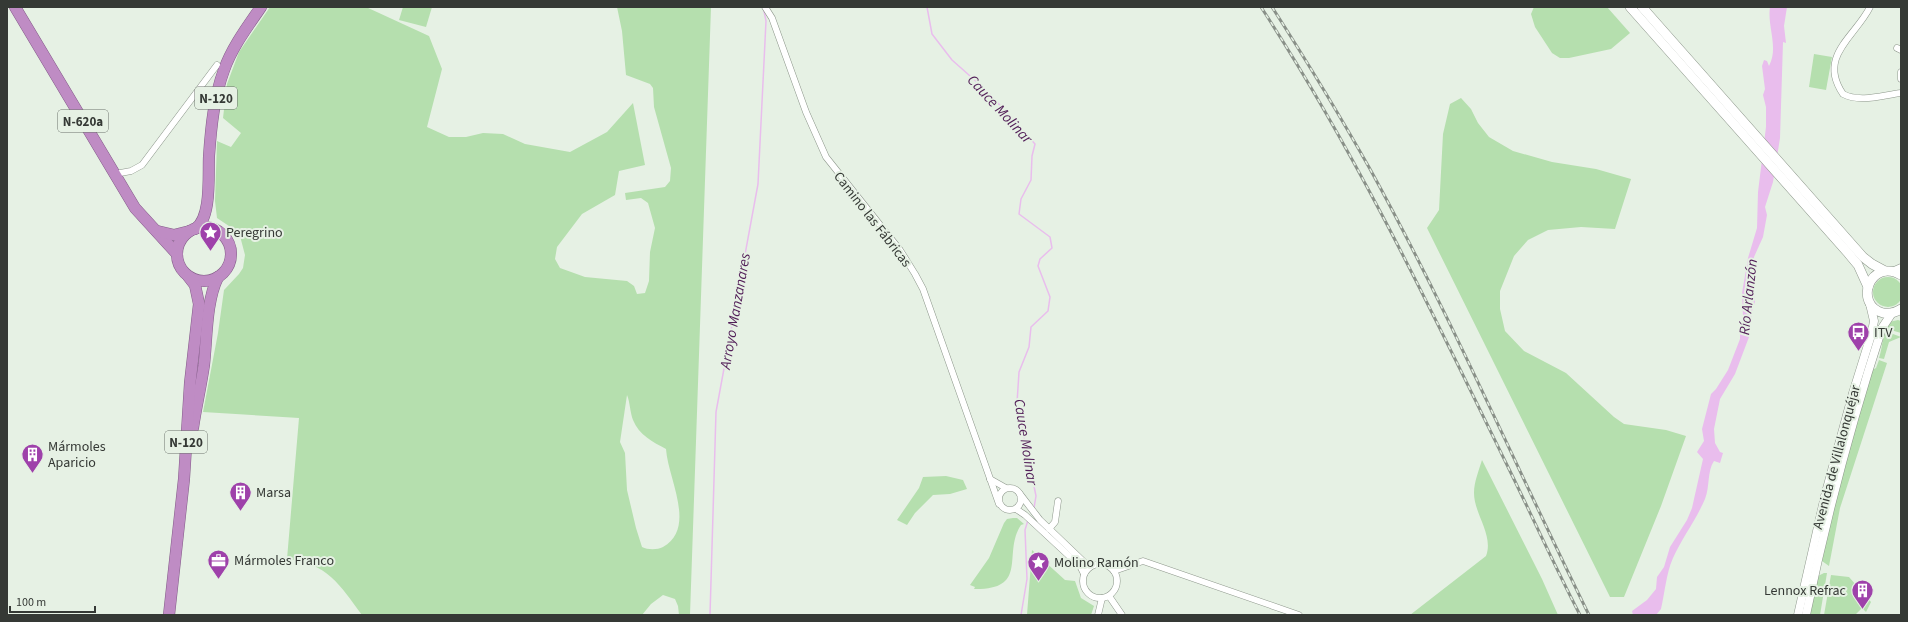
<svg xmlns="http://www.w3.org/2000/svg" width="1908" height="622" font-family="'Source Sans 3',sans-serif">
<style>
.green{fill:#b5dfae;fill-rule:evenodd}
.water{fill:#e9bded}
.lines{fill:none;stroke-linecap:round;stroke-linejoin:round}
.stream{stroke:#e9bded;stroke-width:1.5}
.minor-casing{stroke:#8d978b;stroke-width:7}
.tertiary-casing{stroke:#8d978b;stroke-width:9}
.secondary-casing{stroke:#8d978b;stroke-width:10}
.trunk-casing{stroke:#845c89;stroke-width:12}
.minor{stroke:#fff;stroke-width:6}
.tertiary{stroke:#fff;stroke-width:8}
.secondary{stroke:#fff;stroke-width:9}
.trunk{stroke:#bf8cc4;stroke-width:11}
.rail-casing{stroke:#899088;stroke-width:3}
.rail{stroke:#e6f1e4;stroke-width:1.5;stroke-dasharray:4.5;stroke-linecap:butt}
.labels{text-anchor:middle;stroke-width:4;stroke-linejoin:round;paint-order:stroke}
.shield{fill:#e6f1e4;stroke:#6a706a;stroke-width:1}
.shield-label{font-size:13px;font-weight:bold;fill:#353935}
.street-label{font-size:14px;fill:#353935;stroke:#e6f1e4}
.poi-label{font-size:14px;fill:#353935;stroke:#e6f1e4;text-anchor:start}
.water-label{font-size:15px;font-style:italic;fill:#521f58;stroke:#e6f1e4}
</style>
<rect width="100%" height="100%" fill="#e6f1e4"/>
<!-- green -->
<g class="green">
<path d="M 270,7 L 366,7 L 429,36 L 442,69 L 427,127 L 449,137 L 466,137 L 483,133 L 503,134 L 525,144 L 570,152 L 607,132 L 633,103 L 645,165 L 619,171 L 615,195 L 582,214 L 557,247 L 555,259 L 560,268 L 585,277 L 627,281 L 634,286 L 637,294 L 645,293 L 649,281 L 650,252 L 655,228 L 648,203 L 641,198 L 626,200 L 625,193 L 665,187 L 670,181 L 671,168 L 654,107 L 653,88 L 650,84 L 626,75 L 622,31 L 617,7 L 711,7 L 690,615 L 679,615 L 678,606 L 675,599 L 663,595 L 651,604 L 642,615 L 362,615 C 340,585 327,563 287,559 L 299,418 L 203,412 L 218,333 L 224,290 L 239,274 L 243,268 L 245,255 L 240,236 L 235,230 L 217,218 L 215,201 L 217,141 L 231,147 L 241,133 L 223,118 L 227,84 L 239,52 ZM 627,395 C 630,402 630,412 633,420 C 639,435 653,442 666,449 C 668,479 697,528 663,547 C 657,550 648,550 642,547 L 636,528 L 627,490 L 625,453 L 620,442 Z"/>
<path d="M 403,7 L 432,7 L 426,27 L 399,20 Z"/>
<path d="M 1534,7 L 1607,7 L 1630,33 L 1611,49 L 1569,58 L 1560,58 L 1552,53 L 1535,27 L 1531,14 Z"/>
<path d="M 1814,54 L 1832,57 L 1826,90 L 1809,87 Z"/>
<path d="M 1461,98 L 1471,109 L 1478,123 L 1489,137 L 1513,151 L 1552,162 L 1596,169 L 1631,179 L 1615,229 L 1581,227 L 1548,230 L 1528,240 L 1514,256 L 1500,291 L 1500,309 L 1505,331 L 1524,351 L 1566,373 L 1614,417 L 1624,424 L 1666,430 L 1686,436 L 1661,506 L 1624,597 L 1610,597 L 1427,228 L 1439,210 L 1443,134 L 1450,104 Z"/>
<circle cx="1888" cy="292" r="15"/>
<path d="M 1898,320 L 1901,321 L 1901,333 L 1884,328 L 1889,322 Z"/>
<path d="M 1885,331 L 1901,337 L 1889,342 L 1884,359 L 1879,358 C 1882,349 1882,341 1885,331 Z"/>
<path d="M 1879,360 L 1887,363 L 1840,508 L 1829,566 L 1822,561 L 1835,502 L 1872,370 L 1876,368 Z"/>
<path d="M 1482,460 L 1542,579 L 1558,615 L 1410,615 L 1486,556 C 1494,535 1474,514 1474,493 C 1474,482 1479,470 1482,460 Z"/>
<path d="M 946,476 L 963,480 L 967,489 L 950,494 L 933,495 L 915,513 L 907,525 L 897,520 L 919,488 L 923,477 Z"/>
<path d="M 1013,518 L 1017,518 L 1024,524 L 1021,525 C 1002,553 1030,590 974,589 L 975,587 L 970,585 L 989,558 L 1004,523 L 1007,519 Z"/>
<path d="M 1032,550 L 1065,580 L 1075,581 L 1081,598 L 1094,606 L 1091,615 L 1027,615 Z"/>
<path d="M 1824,573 L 1827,573 L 1820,615 L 1809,615 L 1818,576 Z"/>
<path d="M 1831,575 L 1849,577 L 1871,602 L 1866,612 L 1862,608 L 1855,615 L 1824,615 Z"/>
</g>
<!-- water -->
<path class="water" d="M 1770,7 L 1787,7 L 1784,26 L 1786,43 L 1783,42 L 1780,138 L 1773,182 L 1765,207 L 1767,215 L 1763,237 L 1754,257 L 1752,274 L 1755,302 L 1752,311 L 1749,337 L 1735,374 L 1720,399 L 1714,429 L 1715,443 L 1720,452 L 1723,453 L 1720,463 L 1714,461 C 1707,471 1710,487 1705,499 C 1696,520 1682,538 1673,558 C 1666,574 1665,592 1661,609 L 1656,615 L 1633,615 L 1632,611 L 1647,600 L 1656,589 L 1657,577 L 1664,567 L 1670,547 L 1687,520 L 1692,508 L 1703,459 L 1697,452 L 1704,441 L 1702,429 L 1711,394 L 1716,389 L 1728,370 L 1740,339 L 1740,325 L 1743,316 L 1742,293 L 1748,258 L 1757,228 L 1758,192 L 1766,127 L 1766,107 L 1763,95 L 1765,89 L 1762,66 L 1764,60 L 1767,61 L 1769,66 C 1779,47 1767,27 1770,7 Z"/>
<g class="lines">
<!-- stream -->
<g class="stream">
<path d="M 927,7 L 932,34 L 952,60 L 987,91 L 1035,144 L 1032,156 L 1031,180 L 1021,199 L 1019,214 L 1050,237 L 1052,248 L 1040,259 L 1038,266 L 1050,297 L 1048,311 L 1031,327 L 1029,347 L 1019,372 L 1017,403 L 1036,496 L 1034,508"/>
<path d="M 710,615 L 716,412 L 758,184 L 766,21 L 764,11"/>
<path d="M 1021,615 L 1027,579 L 1025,530 L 1028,520"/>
</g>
<defs>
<g id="minor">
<path d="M 765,7 L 772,18 L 806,112 L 826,157 L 900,250 L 915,274 L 923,289 L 999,504"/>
<path d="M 1870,7 C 1856,36 1817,56 1843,94 C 1860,103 1883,95 1901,93"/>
<path d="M 1897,48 L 1901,50"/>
<path d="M 1901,72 L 1901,79"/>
<path d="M 115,174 L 131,171 L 142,165 L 217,65"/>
<path d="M 1892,271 L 1901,267"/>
<path d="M 990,479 L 1006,488"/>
<circle cx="1010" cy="499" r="11"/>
<path d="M 1020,494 L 1040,520 L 1084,562 L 1091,566"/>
<path d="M 1016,509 L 1025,515 L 1080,566 L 1084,574"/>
<path d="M 1049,529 L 1055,522 L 1058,501"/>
<circle cx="1100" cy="581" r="17"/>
<path d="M 1114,571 L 1143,561 L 1299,615"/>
<path d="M 1109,596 L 1122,615"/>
<path d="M 1098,615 L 1102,598"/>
</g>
<g id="tertiary">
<path d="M 1798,615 L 1825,496 L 1853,393 L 1872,332 L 1874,321 L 1870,304"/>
<path d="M 1806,615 C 1826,518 1851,423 1882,328 L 1892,313"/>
</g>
<g id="secondary">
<path d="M 1630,7 L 1848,253 L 1858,265 L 1868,287"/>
<path d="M 1642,7 L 1863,257 L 1872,264 L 1885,271"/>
<path d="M 1901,275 C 1870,257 1853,305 1883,313 C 1890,314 1895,313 1901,309"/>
</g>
<g id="trunk">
<path d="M 15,7 L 135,208 L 177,254"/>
<circle cx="204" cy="254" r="27"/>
<path d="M 195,229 C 212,218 208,175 209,156 C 211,127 214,97 224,70 C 232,47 248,26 261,7"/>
<path d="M 157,231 L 174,235 L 190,231"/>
<path d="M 193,428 C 196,407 201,386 204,365 C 207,338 206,301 218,277"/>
<path d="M 169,615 L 184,479 L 190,383 L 199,304 L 195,285 L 188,276"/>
</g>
</defs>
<!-- minor casing -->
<use href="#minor" class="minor-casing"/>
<!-- tertiary casing -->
<use href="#tertiary" class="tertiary-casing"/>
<!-- secondary casing -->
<use href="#secondary" class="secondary-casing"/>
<!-- trunk casing -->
<use href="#trunk" class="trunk-casing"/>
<!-- minor -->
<use href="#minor" class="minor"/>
<!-- tertiary -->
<use href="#tertiary" class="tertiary"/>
<!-- secondary -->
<use href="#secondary" class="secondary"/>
<!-- trunk -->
<use href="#trunk" class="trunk"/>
<defs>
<g id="rail">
<path d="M 1261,7 C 1357,154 1432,312 1509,469 C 1533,518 1555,567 1580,615"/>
<path d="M 1272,7 C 1306,60 1339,114 1370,169 C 1450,314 1516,467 1589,615"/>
</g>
</defs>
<!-- rail casing -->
<use href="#rail" class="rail-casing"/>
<!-- rail -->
<use href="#rail" class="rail"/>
</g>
<!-- icons -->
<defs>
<symbol id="sight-pin" viewBox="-11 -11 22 30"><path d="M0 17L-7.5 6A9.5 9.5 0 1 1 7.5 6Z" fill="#9e41aa" stroke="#e6f1e4"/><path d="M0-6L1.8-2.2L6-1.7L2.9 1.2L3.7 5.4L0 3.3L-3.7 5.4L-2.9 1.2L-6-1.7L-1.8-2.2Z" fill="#fff"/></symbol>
<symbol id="bus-pin" viewBox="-11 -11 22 30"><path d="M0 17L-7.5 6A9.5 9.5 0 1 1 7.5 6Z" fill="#9e41aa" stroke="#e6f1e4"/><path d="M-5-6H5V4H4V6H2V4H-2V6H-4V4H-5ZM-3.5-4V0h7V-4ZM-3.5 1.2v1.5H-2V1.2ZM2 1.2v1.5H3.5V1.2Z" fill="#fff"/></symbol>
<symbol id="building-pin" viewBox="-11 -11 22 30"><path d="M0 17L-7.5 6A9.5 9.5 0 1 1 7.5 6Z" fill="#9e41aa" stroke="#e6f1e4"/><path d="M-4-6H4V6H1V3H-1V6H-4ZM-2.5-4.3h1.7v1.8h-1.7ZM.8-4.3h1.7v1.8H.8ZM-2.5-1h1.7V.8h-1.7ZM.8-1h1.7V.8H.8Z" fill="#fff"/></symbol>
<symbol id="office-pin" viewBox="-11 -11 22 30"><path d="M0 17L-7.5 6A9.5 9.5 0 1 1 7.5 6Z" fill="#9e41aa" stroke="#e6f1e4"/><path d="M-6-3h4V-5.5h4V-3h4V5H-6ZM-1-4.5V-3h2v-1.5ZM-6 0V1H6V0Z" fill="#fff"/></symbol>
</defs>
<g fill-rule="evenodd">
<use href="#sight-pin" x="198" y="220" width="25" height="34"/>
<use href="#bus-pin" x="1846" y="320" width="25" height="34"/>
<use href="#building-pin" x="20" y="442" width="25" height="34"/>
<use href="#building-pin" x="228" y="480" width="25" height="34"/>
<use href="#office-pin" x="206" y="548" width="25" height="34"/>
<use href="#sight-pin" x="1026" y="550" width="25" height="34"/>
<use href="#building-pin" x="1850" y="578" width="25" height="34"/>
</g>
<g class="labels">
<!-- shield labels -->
<g class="shield">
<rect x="195" y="87" width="42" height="22" rx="3"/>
<rect x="58" y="110" width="50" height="22" rx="3"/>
<rect x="165" y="431" width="42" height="22" rx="3"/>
</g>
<g class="shield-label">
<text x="216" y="103">N-120</text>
<text x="83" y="126">N-620a</text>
<text x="186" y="447">N-120</text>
</g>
<!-- street labels -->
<g class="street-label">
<text transform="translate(873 219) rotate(52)" y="5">Camino las Fábricas</text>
<text transform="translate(1836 457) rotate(-75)" y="5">Avenida de Villalonquéjar</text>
</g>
<!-- poi labels -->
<g class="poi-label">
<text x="226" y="237">Peregrino</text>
<text x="1874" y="337">ITV</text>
<text x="48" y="451">Mármoles<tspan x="48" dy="16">Aparicio</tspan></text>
<text x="256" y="497">Marsa</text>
<text x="234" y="565">Mármoles Franco</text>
<text x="1054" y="567">Molino Ramón</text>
<text x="1846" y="595" text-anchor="end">Lennox Refrac</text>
</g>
<!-- water labels -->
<g class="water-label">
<text transform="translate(1000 109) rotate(47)" y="5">Cauce Molinar</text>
<text transform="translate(1748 297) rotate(-84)" y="5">Río Arlanzón</text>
<text transform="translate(735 311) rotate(-80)" y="5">Arroyo Manzanares</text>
<text transform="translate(1026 442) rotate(81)" y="5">Cauce Molinar</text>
</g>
</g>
<!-- border -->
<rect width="1908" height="622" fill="none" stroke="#353935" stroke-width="16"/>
<!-- scale -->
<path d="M10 606v6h85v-6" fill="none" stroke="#353935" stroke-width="2"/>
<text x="16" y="606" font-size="12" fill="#353935" stroke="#e6f1e4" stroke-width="3" paint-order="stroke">100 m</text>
</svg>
